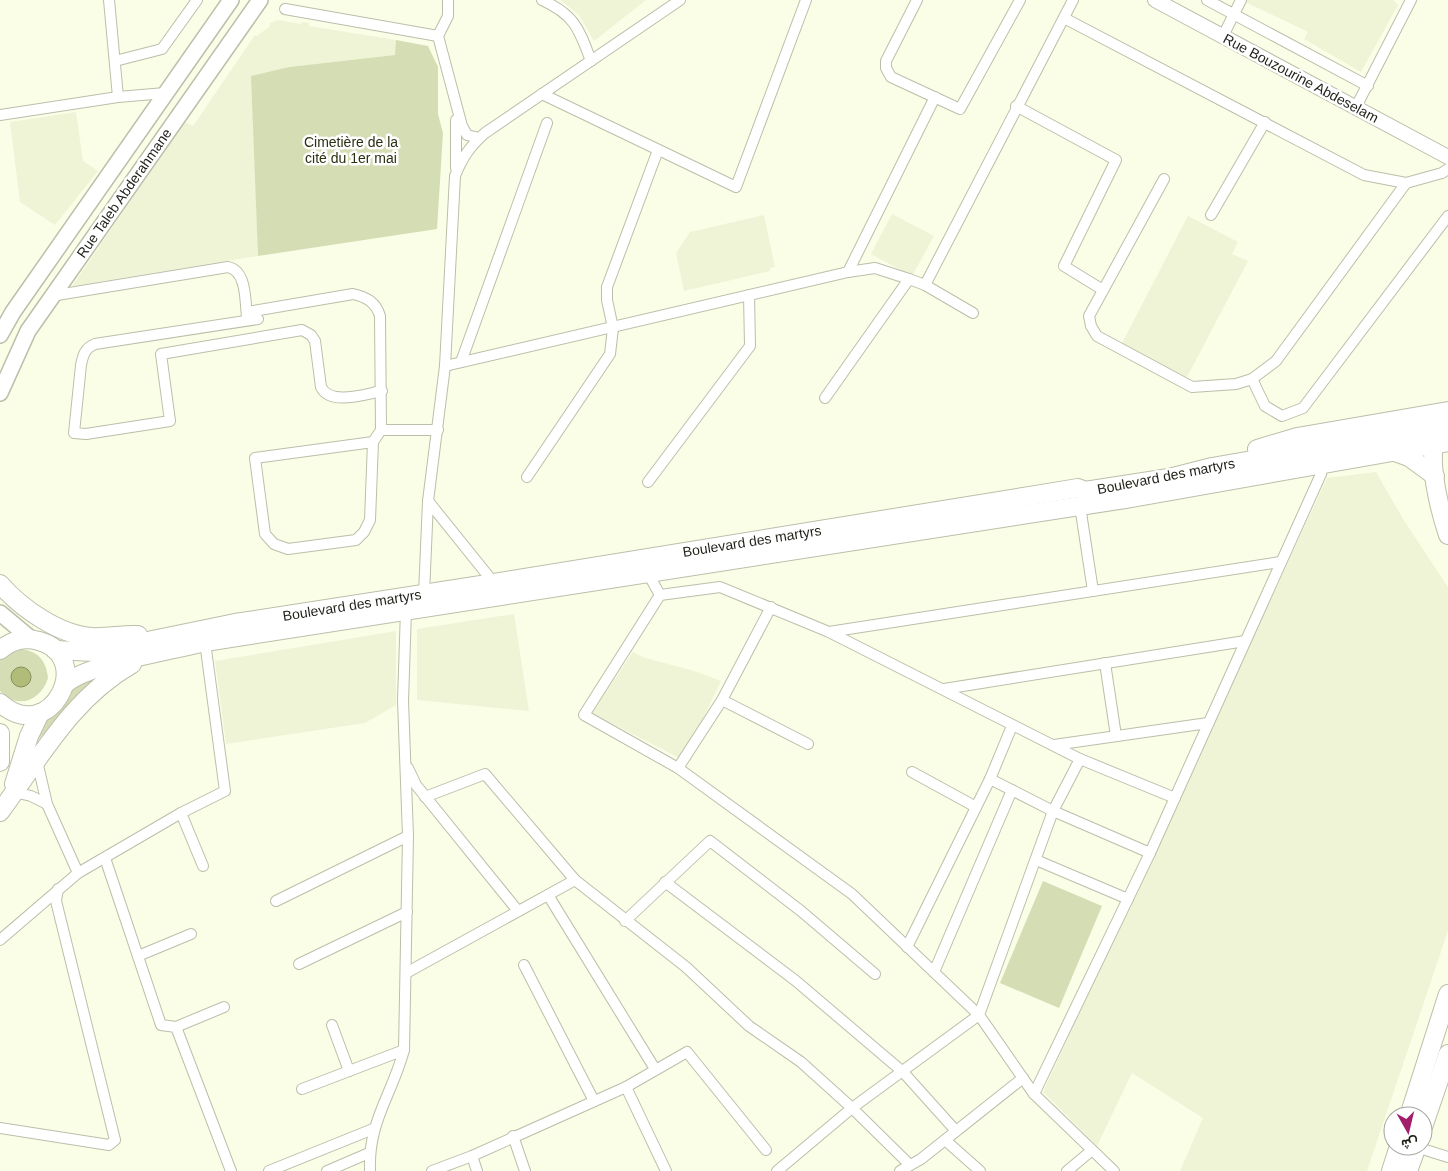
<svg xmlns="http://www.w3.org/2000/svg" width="1448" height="1171" font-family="Arial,Vazirmatn,sans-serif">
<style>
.built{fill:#eff4d6}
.green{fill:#d5ddb4}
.water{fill:#b1bc78;stroke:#858e5c}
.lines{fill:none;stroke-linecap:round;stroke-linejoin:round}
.minor-casing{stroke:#bbbfaa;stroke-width:12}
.tertiary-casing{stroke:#bbbfaa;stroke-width:16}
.secondary-casing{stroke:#bbbfaa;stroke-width:18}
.trunk-casing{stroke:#bbbfaa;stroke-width:20}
.minor{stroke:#fff;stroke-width:10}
.tertiary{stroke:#fff;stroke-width:14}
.secondary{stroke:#fff;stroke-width:15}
.trunk{stroke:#fff;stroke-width:18}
.labels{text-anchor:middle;stroke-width:5;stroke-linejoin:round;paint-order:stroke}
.street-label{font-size:14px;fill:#1f2119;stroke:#fff}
.park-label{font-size:14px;fill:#2c3012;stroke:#fff}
</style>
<rect width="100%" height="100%" fill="#fafee7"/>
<!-- built -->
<g class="built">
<path d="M 560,0 L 646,0 L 594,41 L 579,15 Z"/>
<path d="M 1241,0 L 1393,0 L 1398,5 L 1361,72 L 1304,39 L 1308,32 Z"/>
<path d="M 278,20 L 301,24 L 302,22 L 309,23 L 309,26 L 396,40 L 396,55 L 289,67 L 252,76 L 258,256 L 72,286 L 185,122 L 193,126 L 255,35 L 257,36 L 270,26 L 269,24 Z"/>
<path d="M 76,112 L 83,161 L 98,171 L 55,225 L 20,202 L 10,122 Z"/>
<path d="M 892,214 L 934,236 L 912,276 L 871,254 Z"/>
<path d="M 764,215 L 775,267 L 770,268 L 770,271 L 684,291 L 676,253 L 690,232 Z"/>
<path d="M 1188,216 L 1238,242 L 1232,254 L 1248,261 L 1187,377 L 1121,345 Z"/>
<path d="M 1376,472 L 1403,519 L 1448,587 L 1448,931 L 1367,1171 L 1180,1171 L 1203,1118 L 1132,1073 L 1097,1146 L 1043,1092 L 1327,478 Z"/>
<path d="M 514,614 L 529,711 L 417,700 L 417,629 Z"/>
<path d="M 396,631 L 396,705 L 365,723 L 226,744 L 215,661 Z"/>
<path d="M 633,652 L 642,657 L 694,671 L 721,681 L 683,760 L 592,713 Z"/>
</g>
<!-- green -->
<g class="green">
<path d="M 396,40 L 428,46 L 438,67 L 438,114 L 443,133 L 437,229 L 258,256 L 251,76 L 289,67 L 395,55 Z"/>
<path d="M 20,649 C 38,651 46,660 48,678 C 41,701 17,710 0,691 L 0,660 L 11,651 Z"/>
<path d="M 94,674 L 97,678 L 37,741 L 36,725 L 68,691 Z"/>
<path d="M 1043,881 L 1102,906 L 1059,1008 L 1000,983 Z"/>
</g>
<!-- water -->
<circle class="water" cx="21" cy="677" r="10"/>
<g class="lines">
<defs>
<g id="minor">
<path d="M 109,0 L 118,97"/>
<path d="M 542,0 C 575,15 579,29 591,61"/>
<path d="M 917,0 L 886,61 L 886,68 L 891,77 L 960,109 L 1020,0"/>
<path d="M 1207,0 L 1368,86"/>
<path d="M 285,9 L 438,36 L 462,126 L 467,135 L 479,138"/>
<path d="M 1064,18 L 1364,175 L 1406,183"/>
<path d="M 438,36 L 448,16 L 448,0"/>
<path d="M 1223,36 L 1241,0"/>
<path d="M 115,61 L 162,49 L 197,0"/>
<path d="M 542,94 L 736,187 L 806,0"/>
<path d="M 1016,106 L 1116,160 L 1064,266 L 1103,290"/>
<path d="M 1356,107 L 1411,0"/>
<path d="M 0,115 L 118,97 L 165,93"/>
<path d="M 456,168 L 456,120"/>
<path d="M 1164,179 L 1089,316 L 1091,326 L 1097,336 L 1192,387 L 1236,384 L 1252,379 L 1276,361 L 1406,183 L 1442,173 L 1448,169"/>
<path d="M 1211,215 L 1265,122"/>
<path d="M 848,272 L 935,97"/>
<path d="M 925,285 L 1073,0"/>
<path d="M 51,296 L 228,267 C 247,271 245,301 247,317"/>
<path d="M 247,312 L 353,294 C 366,297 376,302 380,316 L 381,430 L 373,442 L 255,458 L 265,534 L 274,544 L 288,549 L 356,540 L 364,532 L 370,520 L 373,442"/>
<path d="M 258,319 L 95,344 C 85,348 83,355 81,365 L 74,433 L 86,434 L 170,421 L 161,354 L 302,330 L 311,335 L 315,341 L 321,387 C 330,406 365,394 382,391"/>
<path d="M 461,362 L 547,123"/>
<path d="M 445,366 L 848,272 L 875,268 L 909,279 L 925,285 L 973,313"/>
<path d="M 1252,379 L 1265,406 L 1282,416 L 1303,408 L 1448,216"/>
<path d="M 825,398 L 909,279"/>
<path d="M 381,430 L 438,430"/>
<path d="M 527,477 L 610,354 L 613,328 L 607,300 L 607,287 L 658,150"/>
<path d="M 648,482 L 750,346 L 749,295"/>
<path d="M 428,501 L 494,583"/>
<path d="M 1080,506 L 1093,591"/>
<path d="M 646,570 L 660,595"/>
<path d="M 424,594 L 428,501 L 445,366 L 455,176 C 462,158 470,146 485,133 L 680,0"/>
<path d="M 660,595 L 584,715 L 678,768 L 852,894 L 979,1015 L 1034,1094 L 1114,1171"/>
<path d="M 660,595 L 720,587 L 829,632 L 1080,759 L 1175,798"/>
<path d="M 829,632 L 1280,562"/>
<path d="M 1105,663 L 1116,736"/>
<path d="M 944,689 L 1245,641"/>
<path d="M 722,700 L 808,744"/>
<path d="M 1054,745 L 1208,723"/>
<path d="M 1080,759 L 1053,811 L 1150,853"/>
<path d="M 37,761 L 47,804 L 78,873"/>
<path d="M 408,768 L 416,785 L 518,911"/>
<path d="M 678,768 L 722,700 L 771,607"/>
<path d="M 912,772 L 976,807"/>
<path d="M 14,792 L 31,796 L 47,804"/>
<path d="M 425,797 L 485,774 L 575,880 L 686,967 L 749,1026 L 801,1062 L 852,1108 L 910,1165"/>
<path d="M 181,813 L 203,866"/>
<path d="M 105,858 L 161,1025 L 176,1027 L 231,1171"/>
<path d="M 1036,860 L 1128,899"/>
<path d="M 665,882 L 796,981 L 903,1072 L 956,1131"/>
<path d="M 548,895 L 655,1069"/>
<path d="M 276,901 L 408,836"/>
<path d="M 625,921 L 710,841 L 801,911 L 875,974"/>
<path d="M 0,940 L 78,873 L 181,813 L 225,791 L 205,642"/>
<path d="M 907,947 L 990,779 L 1012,726"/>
<path d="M 138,956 L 191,934"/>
<path d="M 299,964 L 407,912"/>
<path d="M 524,965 L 594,1101"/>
<path d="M 934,972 L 1012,790"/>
<path d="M 406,973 L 575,880"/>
<path d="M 332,1025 L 349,1071"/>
<path d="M 176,1027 L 224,1007"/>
<path d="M 626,1087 L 666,1171"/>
<path d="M 302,1089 L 404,1050"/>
<path d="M 1034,1094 L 1150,853 L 1321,474 L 1323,464"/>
<path d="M 0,1128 L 109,1145 L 115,1140 L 56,901 L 58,889"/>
<path d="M 513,1136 L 525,1171"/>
<path d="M 945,1140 L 980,1171"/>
<path d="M 1416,1147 L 1448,1157"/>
<path d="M 472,1156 L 477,1171"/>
<path d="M 269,1171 L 373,1129"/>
<path d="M 327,1171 L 369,1153"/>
<path d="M 370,1171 C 368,1121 392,1095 404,1050 L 408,836 L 403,701 L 406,610"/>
<path d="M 432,1171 L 472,1156 L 626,1087 L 687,1052 L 766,1150"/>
<path d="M 777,1171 L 852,1108 L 979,1015 L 1053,811 L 990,779"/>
<path d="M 900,1171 L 921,1159 L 1023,1078"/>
<path d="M 1067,1171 L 1091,1151"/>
</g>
<path id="tertiary" d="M 1155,0 L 1448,157"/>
<g id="secondary">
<path d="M 0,335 L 13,312 L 231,0"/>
<path d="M 0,393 L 28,331 L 260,0"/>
<path d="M 0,613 L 30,638"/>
</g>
<g id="trunk">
<path d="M 1439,435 C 1424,453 1441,514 1448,535"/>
<path d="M 1257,449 L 1297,437 L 1448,411"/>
<path d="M 1395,452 L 1409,457 L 1435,476"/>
<path d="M 0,584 C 21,608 59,635 92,637 C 107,638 123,634 138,635"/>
<path d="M 0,650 C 12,640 24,637 39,641 C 96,656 51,748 0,703"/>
<path d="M 55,650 L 94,652 L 235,623 L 494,583 L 1078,488 L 1085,491 L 1169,478 L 1212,467 L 1448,426"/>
<path d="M 65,684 C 87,664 173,650 205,642 L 1125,499 L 1448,442"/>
<path d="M 0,733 L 0,762"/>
<path d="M 14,784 L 29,736 L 40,713"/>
<path d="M 0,812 C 40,758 72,698 132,664"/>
<path d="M 1409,1116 L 1448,994"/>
<path d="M 1423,1127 L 1448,1054"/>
<path d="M 1391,1171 L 1399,1146"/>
<path d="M 1408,1171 L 1417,1146"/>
</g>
</defs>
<!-- minor casing -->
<use href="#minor" class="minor-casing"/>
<!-- tertiary casing -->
<use href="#tertiary" class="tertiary-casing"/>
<!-- secondary casing -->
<use href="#secondary" class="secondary-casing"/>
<!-- trunk casing -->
<use href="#trunk" class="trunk-casing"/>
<!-- minor -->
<use href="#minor" class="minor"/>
<!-- tertiary -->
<use href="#tertiary" class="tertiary"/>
<!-- secondary -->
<use href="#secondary" class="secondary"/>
<!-- trunk -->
<use href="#trunk" class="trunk"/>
</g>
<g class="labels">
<!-- street labels -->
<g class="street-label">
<text transform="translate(1301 78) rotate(28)" y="5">Rue Bouzourine Abdeselam</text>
<text transform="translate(124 193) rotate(-55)" y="5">Rue Taleb Abderahmane</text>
<text transform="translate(1166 476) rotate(-11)" y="5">Boulevard des martyrs</text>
<text transform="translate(752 541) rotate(-9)" y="5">Boulevard des martyrs</text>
<text transform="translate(352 605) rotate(-9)" y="5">Boulevard des martyrs</text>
</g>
<!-- park labels -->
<g class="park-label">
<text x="351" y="147">Cimetière de la<tspan x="351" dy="16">cité du 1er mai</tspan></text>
</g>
</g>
<!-- north arrow -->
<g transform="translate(1408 1131) rotate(172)"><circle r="24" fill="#ffffff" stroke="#a5a6a3"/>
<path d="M0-4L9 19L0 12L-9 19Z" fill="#a21e6d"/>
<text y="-8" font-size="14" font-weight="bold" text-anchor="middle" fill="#1f2119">ش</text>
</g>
</svg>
